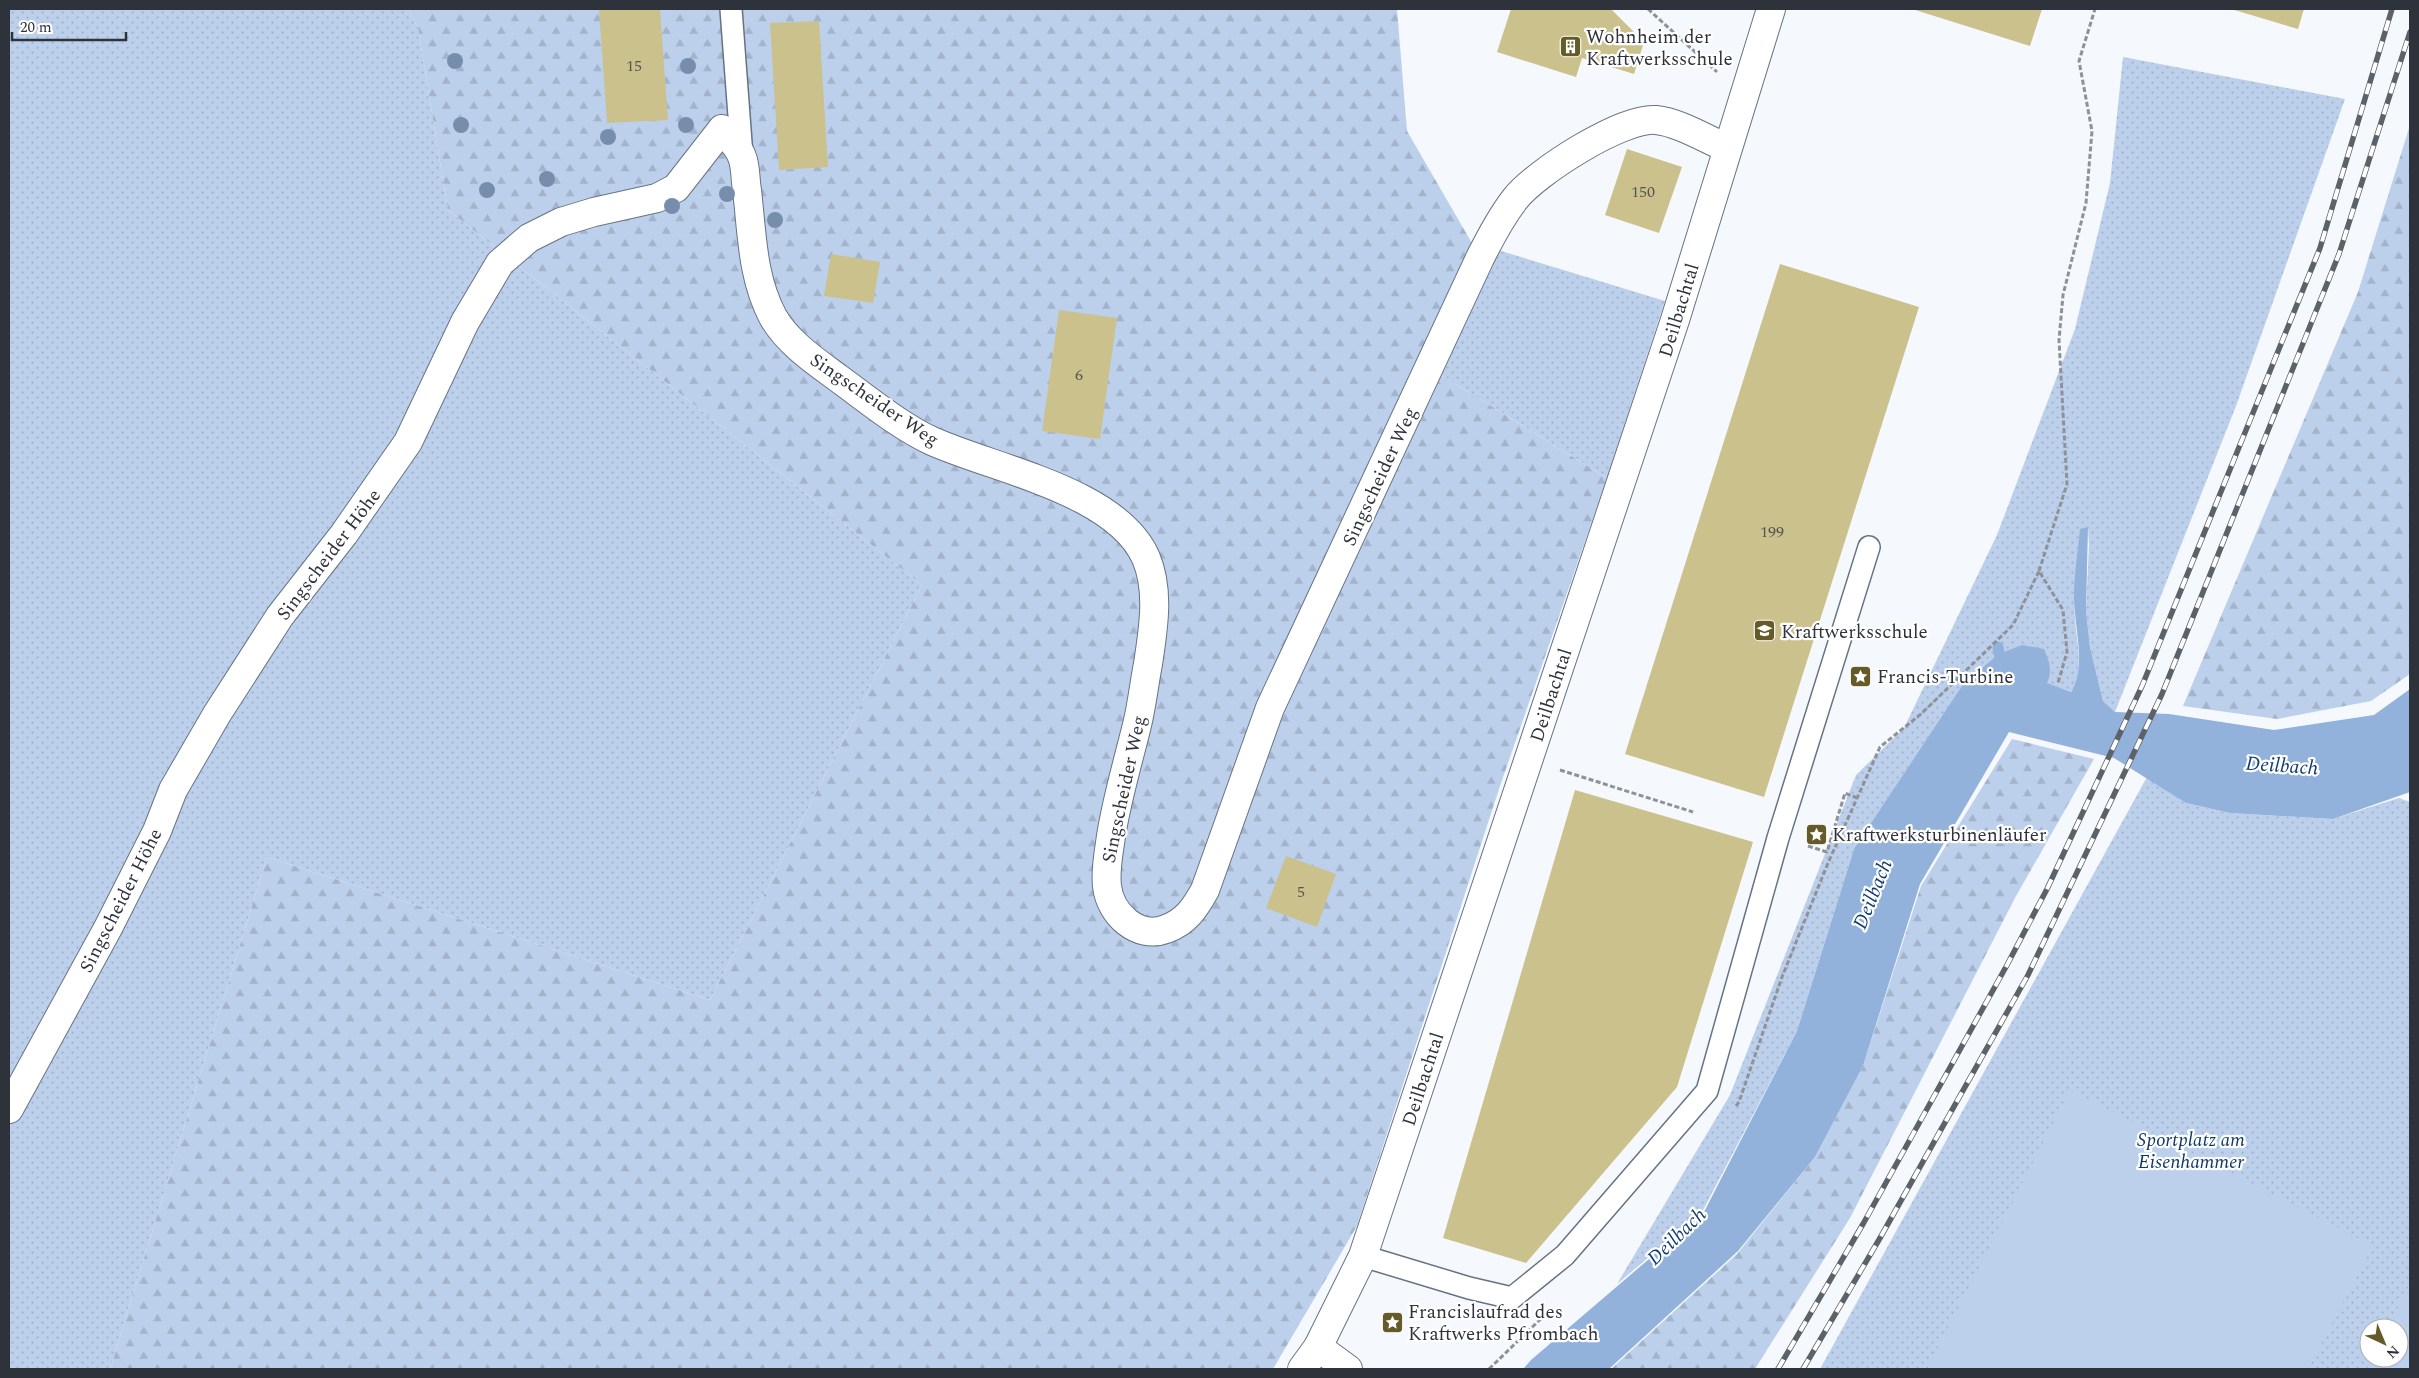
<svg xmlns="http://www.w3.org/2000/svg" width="2419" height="1378" font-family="Spectral,serif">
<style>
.green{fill:url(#green-dots);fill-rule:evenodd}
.forest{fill:url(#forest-firs)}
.pitch{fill:#bcd0ec}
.water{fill:#92b2db}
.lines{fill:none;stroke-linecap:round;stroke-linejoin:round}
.stream{stroke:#92b2db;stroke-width:11}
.building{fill:#cbc18d}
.service-casing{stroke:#667384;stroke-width:24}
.minor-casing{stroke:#667384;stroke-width:30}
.tertiary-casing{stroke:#667384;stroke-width:30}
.path{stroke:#8e9298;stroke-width:3;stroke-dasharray:5 2.5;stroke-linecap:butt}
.service{stroke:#fff;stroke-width:21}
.minor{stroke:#fff;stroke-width:28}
.tertiary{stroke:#fff;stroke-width:28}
.rail-casing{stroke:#5d6168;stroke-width:5.5}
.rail{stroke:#fff;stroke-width:4;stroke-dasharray:11;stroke-linecap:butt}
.tree{fill:#768eac}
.labels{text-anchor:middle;stroke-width:4.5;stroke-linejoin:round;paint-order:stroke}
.number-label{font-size:16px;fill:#555650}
.poi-label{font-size:19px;fill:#2e333b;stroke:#fff;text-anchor:start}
.street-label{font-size:19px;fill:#2e333b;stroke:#fff}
.park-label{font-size:19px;font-style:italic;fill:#0e386b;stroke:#fff}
.water-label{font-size:20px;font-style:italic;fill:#123c70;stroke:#fff}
</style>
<defs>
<pattern id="green-dots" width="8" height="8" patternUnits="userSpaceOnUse" patternTransform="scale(1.25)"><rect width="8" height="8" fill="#bcd0ec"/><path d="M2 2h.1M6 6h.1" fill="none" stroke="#a2b3cb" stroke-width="1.8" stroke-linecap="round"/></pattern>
<pattern id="forest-firs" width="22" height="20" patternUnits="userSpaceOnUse" patternTransform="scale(1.25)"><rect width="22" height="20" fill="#bcd0ec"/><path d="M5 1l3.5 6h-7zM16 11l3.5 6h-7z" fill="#a2b3cb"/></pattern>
</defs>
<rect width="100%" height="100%" fill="#f5f8fc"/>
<!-- green -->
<g class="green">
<path d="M 9,9 L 408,9 L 418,28 L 448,210 L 922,585 L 710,1000 L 267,857 L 110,1369 L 9,1369 Z"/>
<path d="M 2123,57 L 2345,99 L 2236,406 L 2115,712 L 2103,701 L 2090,647 L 2086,611 L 2089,545 L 2088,527 C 2083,550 2077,573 2075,596 C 2071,627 2088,663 2071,692 L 2046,683 L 1854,849 L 1797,1031 L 1702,1212 L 1617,1284 L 1730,1095 L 1856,775 L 1904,728 L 1997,535 L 2075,329 L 2110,183 Z"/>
<path d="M 1498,250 L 1665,301 L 1607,478 L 1430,368 Z"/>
<path d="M 2147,777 L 2186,803 L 2230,813 L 2333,819 L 2399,798 L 2410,802 L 2410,1369 L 1820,1369 ZM 2369,1328 L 2399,1328 L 2399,1358 L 2369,1358 Z"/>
</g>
<!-- forest -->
<g class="forest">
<path d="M 408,9 L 1397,9 L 1407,131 L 1480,257 L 1430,368 L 1607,478 L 1499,789 L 1357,1226 L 1273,1369 L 110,1369 L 267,857 L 710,1000 L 922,585 L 448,210 L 418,28 Z"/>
<path d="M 2410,125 L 2410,674 L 2371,701 L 2277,719 L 2183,706 L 2358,292 Z"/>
<path d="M 2012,739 L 2094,759 L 2016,896 L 1850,1218 L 1755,1369 L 1611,1369 L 1737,1254 L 1815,1157 L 1863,1066 L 1921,886 Z"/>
</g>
<!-- pitch -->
<g class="pitch">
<path d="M 2070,1090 L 2373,1246 L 2308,1369 L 1927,1369 Z"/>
<path d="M 2410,1283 L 2410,1369 L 2367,1369 L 2373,1358 L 2399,1358 L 2399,1328 L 2388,1328 Z"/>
</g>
<!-- water -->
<path class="water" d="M 2088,527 L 2086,611 L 2090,647 L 2103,701 L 2115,712 L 2169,714 L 2274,730 L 2374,715 L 2410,689 L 2410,792 L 2333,819 L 2230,813 L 2186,803 L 2114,758 L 2009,732 L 1920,884 L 1863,1066 L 1815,1157 L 1738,1251 L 1609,1369 L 1523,1369 L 1531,1360 L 1704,1212 L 1797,1031 L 1854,849 L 1964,683 L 1999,654 L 2022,645 L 2044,649 C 2049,661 2053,670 2047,683 L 2071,692 C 2087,665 2074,627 2074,597 C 2074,575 2078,551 2080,529 Z"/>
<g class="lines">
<!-- stream -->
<path class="stream" d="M 1998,647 L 2002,668"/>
</g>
<!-- building -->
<g class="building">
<path d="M 599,9 L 660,9 L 668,120 L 607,123 Z"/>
<path d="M 1511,9 L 1611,9 L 1644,42 L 1634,74 L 1582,58 L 1576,77 L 1497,52 Z"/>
<path d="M 1912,9 L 2042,9 L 2030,46 Z"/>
<path d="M 2231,9 L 2304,9 L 2298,29 Z"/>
<path d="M 819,21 L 828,167 L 779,170 L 770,23 Z"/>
<path d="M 1627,149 L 1682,167 L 1659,233 L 1605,215 Z"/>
<path d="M 831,254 L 880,262 L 873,303 L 824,296 Z"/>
<path d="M 1780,264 L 1919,307 L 1764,797 L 1625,754 Z"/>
<path d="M 1059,310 L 1117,318 L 1100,439 L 1042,431 Z"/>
<path d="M 1575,790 L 1753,842 L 1677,1087 L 1526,1263 L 1443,1238 Z"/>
<path d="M 1286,856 L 1336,874 L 1317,927 L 1266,908 Z"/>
</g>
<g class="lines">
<defs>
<g id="service">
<path d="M 731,9 L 742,156"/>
<path d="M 1363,1256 L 1469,1288 L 1512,1298 L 1565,1255 L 1707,1091 L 1778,838 L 1869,547"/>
</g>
<g id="minor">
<path d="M 9,1109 L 108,928 L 157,831 L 173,790 L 217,714 L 280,616 L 344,534 L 408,442 L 465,322 L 500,263 L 529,238 L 561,222 L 594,212 L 657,198 L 676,188 L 722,129 C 728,137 739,147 742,157 C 746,166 745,180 747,190 C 752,233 752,278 773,317 C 788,343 815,361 838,378 C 867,399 901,427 932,441 C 994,469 1117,491 1146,558 C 1160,591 1153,630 1148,664 C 1144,684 1142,705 1137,725 C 1128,762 1117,798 1111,836 C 1109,852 1105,869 1107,886 C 1110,914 1138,940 1166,929 C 1186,922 1195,908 1205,890 L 1270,708 L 1480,258 C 1490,238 1501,217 1515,199 C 1535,173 1622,117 1656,120 C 1678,122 1706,139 1727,148"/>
<path d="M 1302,1369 L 1318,1347"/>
</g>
<path id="tertiary" d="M 1348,1369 L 1318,1347 L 1363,1256 L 1675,320 L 1771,9"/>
</defs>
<!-- service casing -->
<use href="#service" class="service-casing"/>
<!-- minor casing -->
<use href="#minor" class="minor-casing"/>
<!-- tertiary casing -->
<use href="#tertiary" class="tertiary-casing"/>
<!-- path -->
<g class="path">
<path d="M 1648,9 L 1717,72"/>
<path d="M 2039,571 L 2067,484 L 2059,340 L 2063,295 L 2086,203 L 2092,131 L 2079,61 L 2095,9"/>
<path d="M 1560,770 L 1693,812"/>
<path d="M 1808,846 L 1827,852 L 1845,793 L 1857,798"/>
<path d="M 1736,1106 L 1739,1102 L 1782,977 L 1828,863 L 1880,747 L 1921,714 L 2013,625 L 2039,571 L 2063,610 L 2067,652 L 2058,683"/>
<path d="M 1489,1369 L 1553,1307"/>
</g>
<!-- service -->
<use href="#service" class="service"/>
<!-- minor -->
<use href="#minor" class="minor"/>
<!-- tertiary -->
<use href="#tertiary" class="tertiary"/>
<defs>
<g id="rail">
<path d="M 1778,1369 L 1863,1224 L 2007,965 L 2047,889 L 2142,686 L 2320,248 L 2392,9"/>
<path d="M 1803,1369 L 1880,1238 L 2028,975 L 2162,694 L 2339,254 L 2410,32"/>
</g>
</defs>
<!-- rail casing -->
<use href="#rail" class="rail-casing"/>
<!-- rail -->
<use href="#rail" class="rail"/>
</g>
<!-- trees -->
<g class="tree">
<circle cx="455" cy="61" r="8"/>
<circle cx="688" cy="66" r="8"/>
<circle cx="461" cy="125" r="8"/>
<circle cx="686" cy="125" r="8"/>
<circle cx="608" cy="137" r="8"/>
<circle cx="547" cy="179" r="8"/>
<circle cx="487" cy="190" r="8"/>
<circle cx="727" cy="194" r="8"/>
<circle cx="672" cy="206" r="8"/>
<circle cx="775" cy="220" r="8"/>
</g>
<!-- icons -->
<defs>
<symbol id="building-square" viewBox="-11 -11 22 22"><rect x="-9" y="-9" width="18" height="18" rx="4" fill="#655b28" stroke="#fff"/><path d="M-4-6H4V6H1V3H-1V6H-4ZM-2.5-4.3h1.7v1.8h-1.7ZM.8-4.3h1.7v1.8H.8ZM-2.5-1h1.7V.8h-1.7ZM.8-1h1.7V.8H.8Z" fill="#fff"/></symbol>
<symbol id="school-square" viewBox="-11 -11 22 22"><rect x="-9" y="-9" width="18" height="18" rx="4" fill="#655b28" stroke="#fff"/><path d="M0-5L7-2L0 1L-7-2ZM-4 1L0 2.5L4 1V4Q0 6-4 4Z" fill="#fff"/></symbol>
<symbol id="sight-square" viewBox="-11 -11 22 22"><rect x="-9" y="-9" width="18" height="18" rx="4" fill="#655b28" stroke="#fff"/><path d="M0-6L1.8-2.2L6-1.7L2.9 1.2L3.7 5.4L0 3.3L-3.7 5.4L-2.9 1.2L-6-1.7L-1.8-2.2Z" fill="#fff"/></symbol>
</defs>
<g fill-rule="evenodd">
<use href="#building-square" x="1558" y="34" width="25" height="25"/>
<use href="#school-square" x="1752" y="618" width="25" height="25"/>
<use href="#sight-square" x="1848" y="664" width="25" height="25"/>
<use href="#sight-square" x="1804" y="822" width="25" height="25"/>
<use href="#sight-square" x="1380" y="1310" width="25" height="25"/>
</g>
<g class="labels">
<!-- number labels -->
<g class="number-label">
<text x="634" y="71">15</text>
<text x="1643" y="197">150</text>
<text x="1079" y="380">6</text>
<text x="1772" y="537">199</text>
<text x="1301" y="897">5</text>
</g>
<!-- poi labels -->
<g class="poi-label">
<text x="1586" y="43">Wohnheim der<tspan x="1586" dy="22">Kraftwerksschule</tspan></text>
<text x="1781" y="638">Kraftwerksschule</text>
<text x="1877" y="683">Francis-Turbine</text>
<text x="1832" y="841">Kraftwerksturbinenläufer</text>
<text x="1408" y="1318">Francislaufrad des<tspan x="1408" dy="22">Kraftwerks Pfrombach</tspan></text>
</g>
<!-- street labels -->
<g class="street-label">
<text transform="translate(1678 310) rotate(-73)" y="7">Deilbachtal</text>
<text transform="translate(875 399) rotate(34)" y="7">Singscheider Weg</text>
<text transform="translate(1379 476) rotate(-65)" y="7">Singscheider Weg</text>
<text transform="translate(328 554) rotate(-53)" y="7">Singscheider Höhe</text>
<text transform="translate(1550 695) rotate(-72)" y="7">Deilbachtal</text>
<text transform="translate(1123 789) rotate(-78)" y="7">Singscheider Weg</text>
<text transform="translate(120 900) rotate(-63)" y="7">Singscheider Höhe</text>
<text transform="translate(1422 1079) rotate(-72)" y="7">Deilbachtal</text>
</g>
<!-- park labels -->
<g class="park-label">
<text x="2191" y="1146">Sportplatz am<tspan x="2191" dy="22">Eisenhammer</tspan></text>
</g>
<!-- water labels -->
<g class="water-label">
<text transform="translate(2282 765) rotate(4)" y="7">Deilbach</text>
<text transform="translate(1872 894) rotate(-68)" y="7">Deilbach</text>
<text transform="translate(1676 1236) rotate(-44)" y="7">Deilbach</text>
</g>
</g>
<!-- border -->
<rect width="2419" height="1378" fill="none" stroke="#2e333b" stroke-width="20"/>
<!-- north arrow -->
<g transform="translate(2384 1343) rotate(136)"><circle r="24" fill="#ffffff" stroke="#abadb1"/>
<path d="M0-4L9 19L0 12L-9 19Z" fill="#655b28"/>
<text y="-8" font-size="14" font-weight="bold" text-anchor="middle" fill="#2e333b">N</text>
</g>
<!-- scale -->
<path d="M12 32v8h114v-8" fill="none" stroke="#2e333b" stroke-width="2.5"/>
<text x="20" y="32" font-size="15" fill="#2e333b" stroke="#ffffff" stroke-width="4" paint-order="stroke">20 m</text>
</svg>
